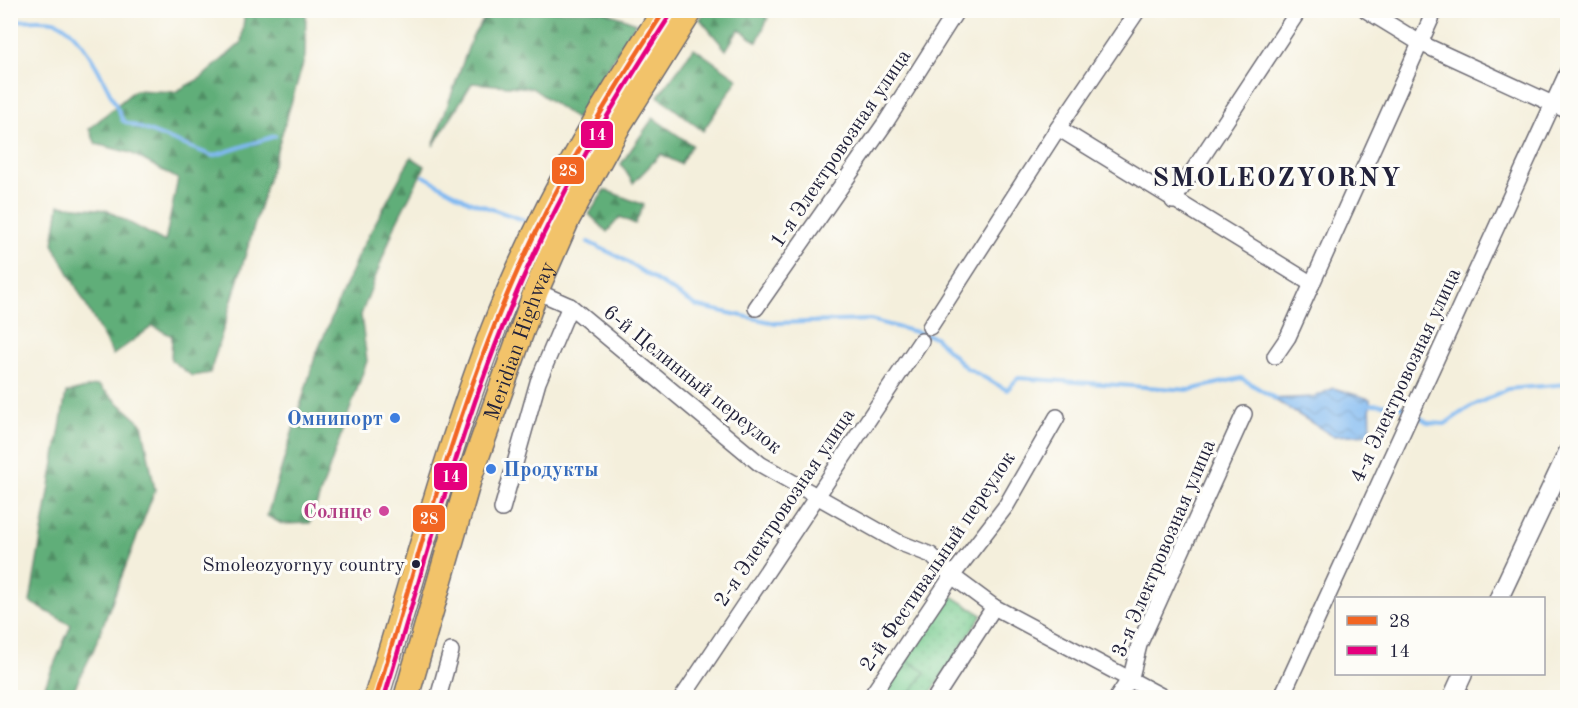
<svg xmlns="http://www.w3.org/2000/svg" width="1578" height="708" font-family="'Old Standard TT',serif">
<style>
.grass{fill:url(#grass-dots);stroke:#4c7664;stroke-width:1.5}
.forest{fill:url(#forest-firs);stroke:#41685a;stroke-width:1.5}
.park{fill:url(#park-tufts);stroke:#4c7664;stroke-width:1.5}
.water{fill:url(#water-waves);stroke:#516e96;stroke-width:1.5}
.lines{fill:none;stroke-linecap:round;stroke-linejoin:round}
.stream{stroke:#80b9f1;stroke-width:4}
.minor-casing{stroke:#6c6a73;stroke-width:18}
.tertiary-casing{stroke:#6c6a73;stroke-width:21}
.primary-casing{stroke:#6c6a73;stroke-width:27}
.minor{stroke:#fff;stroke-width:15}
.tertiary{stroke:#fff;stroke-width:18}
.primary{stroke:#f2c36a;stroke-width:24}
.bus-1-casing{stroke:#fdfcf7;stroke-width:9}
.bus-2-casing{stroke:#fdfcf7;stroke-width:9}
.bus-1{stroke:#f26522;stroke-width:4.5}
.bus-2{stroke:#e5007d;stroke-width:4.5}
.shop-dot{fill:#3f7fe0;stroke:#fdfcf7;stroke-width:2}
.hotel-dot{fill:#d1479c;stroke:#fdfcf7;stroke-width:2}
.bus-dot{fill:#22223b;stroke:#fdfcf7;stroke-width:2}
.labels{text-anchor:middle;stroke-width:6;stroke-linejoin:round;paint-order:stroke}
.bus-label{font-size:20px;fill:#22223b;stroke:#fdfcf7;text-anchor:end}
.street-label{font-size:21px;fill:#22223b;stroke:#fdfcf7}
.shop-label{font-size:21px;font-weight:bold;fill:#366cbe;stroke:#fdfcf7;text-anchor:end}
.hotel-label{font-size:21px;font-weight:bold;fill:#b23c85;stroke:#fdfcf7;text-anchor:end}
.district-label{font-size:27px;font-weight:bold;letter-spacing:1.5px;fill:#22223b;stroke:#fdfcf7}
.line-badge{stroke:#fdfcf7;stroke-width:2}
.badge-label{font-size:16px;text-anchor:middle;font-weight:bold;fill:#fff}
</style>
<defs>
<pattern id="grass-dots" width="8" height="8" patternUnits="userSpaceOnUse" patternTransform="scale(1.5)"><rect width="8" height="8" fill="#76ca8e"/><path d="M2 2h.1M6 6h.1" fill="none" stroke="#66ad7b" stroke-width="1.8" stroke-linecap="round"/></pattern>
<pattern id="forest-firs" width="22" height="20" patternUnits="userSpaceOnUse" patternTransform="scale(1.5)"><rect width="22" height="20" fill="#60ae79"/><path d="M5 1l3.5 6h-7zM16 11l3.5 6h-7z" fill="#4f8d64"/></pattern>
<pattern id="park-tufts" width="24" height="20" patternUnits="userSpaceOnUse" patternTransform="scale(1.5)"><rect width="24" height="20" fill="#76ca8e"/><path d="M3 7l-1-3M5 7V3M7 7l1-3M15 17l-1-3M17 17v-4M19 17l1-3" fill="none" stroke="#66ad7b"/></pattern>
<pattern id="water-waves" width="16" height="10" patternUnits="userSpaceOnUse" patternTransform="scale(1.5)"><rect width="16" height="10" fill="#80b9f1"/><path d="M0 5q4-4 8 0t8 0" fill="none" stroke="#6896c4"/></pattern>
</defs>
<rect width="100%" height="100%" fill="#fdfcf7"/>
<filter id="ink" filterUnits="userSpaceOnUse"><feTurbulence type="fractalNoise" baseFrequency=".0167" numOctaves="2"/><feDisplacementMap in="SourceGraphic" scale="12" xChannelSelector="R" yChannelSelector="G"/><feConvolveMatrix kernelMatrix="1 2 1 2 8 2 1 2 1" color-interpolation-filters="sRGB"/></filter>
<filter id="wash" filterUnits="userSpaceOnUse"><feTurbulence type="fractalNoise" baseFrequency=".008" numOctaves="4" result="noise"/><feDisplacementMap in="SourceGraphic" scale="24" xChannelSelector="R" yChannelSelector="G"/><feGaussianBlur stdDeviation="1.35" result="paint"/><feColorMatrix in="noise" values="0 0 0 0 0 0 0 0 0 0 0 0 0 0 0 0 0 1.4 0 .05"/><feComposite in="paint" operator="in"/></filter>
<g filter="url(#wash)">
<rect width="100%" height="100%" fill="#f4efdc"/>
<!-- grass -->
<path class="grass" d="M 947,593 L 982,615 L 928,697 L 877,698 Z"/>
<!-- forest -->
<g class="forest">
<path d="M 245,11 L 306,11 L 305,57 L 210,373 L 192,376 L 171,360 L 172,336 L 153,326 L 113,355 L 53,244 L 59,205 L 106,210 L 165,242 L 178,179 L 131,153 L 96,144 L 89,129 L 135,90 L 175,92 L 201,78 L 241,43 Z"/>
<path d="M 489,11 L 603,11 L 636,23 L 576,119 L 532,88 L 472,83 L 433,146 L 472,37 Z"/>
<path d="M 706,11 L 756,11 L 768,18 L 757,42 L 739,29 L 726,50 L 700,19 Z"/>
<path d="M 694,48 L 738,79 L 703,131 L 658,96 Z"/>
<path d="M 653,118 L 692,145 L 680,164 L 661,154 L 633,183 L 621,164 Z"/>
<path d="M 411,157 L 425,166 L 396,223 L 361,315 L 367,361 L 310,523 L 282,524 L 267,516 L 315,357 L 358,255 Z"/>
<path d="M 605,190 L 644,205 L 635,224 L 620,217 L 607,232 L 589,214 Z"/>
<path d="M 98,385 L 142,424 L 155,490 L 93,651 L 70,697 L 40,697 L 71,625 L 30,602 L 66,393 Z"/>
</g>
<!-- park -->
<path class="park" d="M 905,659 L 925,672 L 908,697 L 894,697 L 884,691 Z"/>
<!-- water -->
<path class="water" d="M 1333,388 L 1370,399 L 1371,434 L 1333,436 L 1273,399 L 1315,397 Z"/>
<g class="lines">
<!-- stream -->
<g class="stream">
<path d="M 10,21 C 24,21 45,18 57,22 C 85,33 111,95 123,121 L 213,156 L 275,136"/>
<path d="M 424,176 L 468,201 L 524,220"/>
<path d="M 588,242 L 621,258 L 697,306 L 775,323 L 870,320 L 935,337 L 965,367 L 1007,390 L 1018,378 L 1189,390 L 1241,378 L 1276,399"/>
<path d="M 1368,404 L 1398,405 L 1409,411"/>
<path d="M 1416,415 L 1429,423 L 1445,424 L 1465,410 L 1507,389 L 1568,384"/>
</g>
</g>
</g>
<g filter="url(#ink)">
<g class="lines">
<defs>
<g id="minor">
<path d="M 1366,10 L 1420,43 L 1568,111"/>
<path d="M 1058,128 L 1312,284"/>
<path d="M 1173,201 L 1299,10"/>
<path d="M 536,291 L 570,306 L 760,464 L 898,542 L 931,555 L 952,576 L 994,607 L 1165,698"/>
<path d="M 756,308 L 886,122 L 957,10"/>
<path d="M 930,327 L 1058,128 L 1138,10"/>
<path d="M 1275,356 L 1288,337 L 1435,10"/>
<path d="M 502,509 L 538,382 L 570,306"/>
<path d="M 438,698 L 451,651"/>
<path d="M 682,698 L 921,341"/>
<path d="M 870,698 L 952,576 L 1006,506 L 1057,417"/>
<path d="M 935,698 L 994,607"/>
<path d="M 1117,698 L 1131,677 L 1139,645 L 1244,414"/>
<path d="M 1281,698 L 1568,71"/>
</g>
<g id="tertiary">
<path d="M 1499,598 L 1568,452"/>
<path d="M 1452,698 L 1463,674"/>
</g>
<g id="primary">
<path d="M 376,698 C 414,576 447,449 493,330 C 537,217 598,111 665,10"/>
<path id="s1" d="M 406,698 L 469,479 L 536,291 L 568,218 L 620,123 L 691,10"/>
</g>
</defs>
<!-- minor casing -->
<use href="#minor" class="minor-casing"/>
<!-- tertiary casing -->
<use href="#tertiary" class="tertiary-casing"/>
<!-- primary casing -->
<use href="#primary" class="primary-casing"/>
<!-- minor -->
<use href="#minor" class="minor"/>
<!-- tertiary -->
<use href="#tertiary" class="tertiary"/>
<!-- primary -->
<use href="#primary" class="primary"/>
<defs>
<path id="bus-1" d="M 376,698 C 418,560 453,420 510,288 C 552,190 607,99 665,10"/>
<path id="bus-2" d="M 384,698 C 426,562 461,423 517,292 C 559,194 613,103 671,14"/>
</defs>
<!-- bus-1 casing -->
<use href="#bus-1" class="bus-1-casing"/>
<!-- bus-2 casing -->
<use href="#bus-2" class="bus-2-casing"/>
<!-- bus-1 -->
<use href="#bus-1" class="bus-1"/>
<!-- bus-2 -->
<use href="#bus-2" class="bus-2"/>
</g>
</g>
<!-- markers -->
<g class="shop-dot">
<circle cx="395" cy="418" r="6"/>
<circle cx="491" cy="469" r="6"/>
</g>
<circle class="hotel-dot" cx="384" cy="511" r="6"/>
<circle class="bus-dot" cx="416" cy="564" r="5"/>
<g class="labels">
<!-- bus labels -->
<g class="bus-label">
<text x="405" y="571">Smoleozyornyy country</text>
</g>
<!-- street labels -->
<g class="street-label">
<text transform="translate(840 148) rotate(-56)" y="7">1-я Электровозная улица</text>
<text dy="7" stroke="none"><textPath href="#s1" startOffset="375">Meridian Highway</textPath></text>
<text transform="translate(1405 375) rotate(-65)" y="7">4-я Электровозная улица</text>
<text transform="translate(693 379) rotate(39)" y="7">6-й Целинный переулок</text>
<text transform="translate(784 507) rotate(-56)" y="7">2-я Электровозная улица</text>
<text transform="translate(1163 548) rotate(-67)" y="7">3-я Электровозная улица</text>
<text transform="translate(937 561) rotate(-56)" y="7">2-й Фестивальный переулок</text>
</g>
<!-- shop labels -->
<g class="shop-label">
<text x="383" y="425">Омнипорт</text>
<text x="503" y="476" text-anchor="start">Продукты</text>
</g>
<!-- hotel labels -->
<g class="hotel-label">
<text x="372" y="518">Солнце</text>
</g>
<!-- district labels -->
<g class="district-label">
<text x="1277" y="186">SMOLEOZYORNY</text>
</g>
</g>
<g class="line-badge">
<rect x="580" y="120" width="34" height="29" rx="6" fill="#e5007d"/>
<rect x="551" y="156" width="34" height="29" rx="6" fill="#f26522"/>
<rect x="433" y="462" width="35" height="29" rx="6" fill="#e5007d"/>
<rect x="412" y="504" width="34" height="29" rx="6" fill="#f26522"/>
</g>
<g class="badge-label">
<text x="597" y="140">14</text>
<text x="568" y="176">28</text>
<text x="451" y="482">14</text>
<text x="429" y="524">28</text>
</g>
<!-- margin -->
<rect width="1578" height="708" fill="none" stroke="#fdfcf7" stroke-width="36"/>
<!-- legend -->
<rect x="1335" y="597" width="210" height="78" fill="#fdfcf7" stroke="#a5a5ac" stroke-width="1.5"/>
<rect x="1347" y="616" width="30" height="9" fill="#f26522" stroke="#a5a5ac" stroke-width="1.5"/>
<text x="1389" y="627" font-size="18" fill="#22223b">28</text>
<rect x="1347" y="646" width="30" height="9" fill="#e5007d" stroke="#a5a5ac" stroke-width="1.5"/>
<text x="1389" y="657" font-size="18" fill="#22223b">14</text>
</svg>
